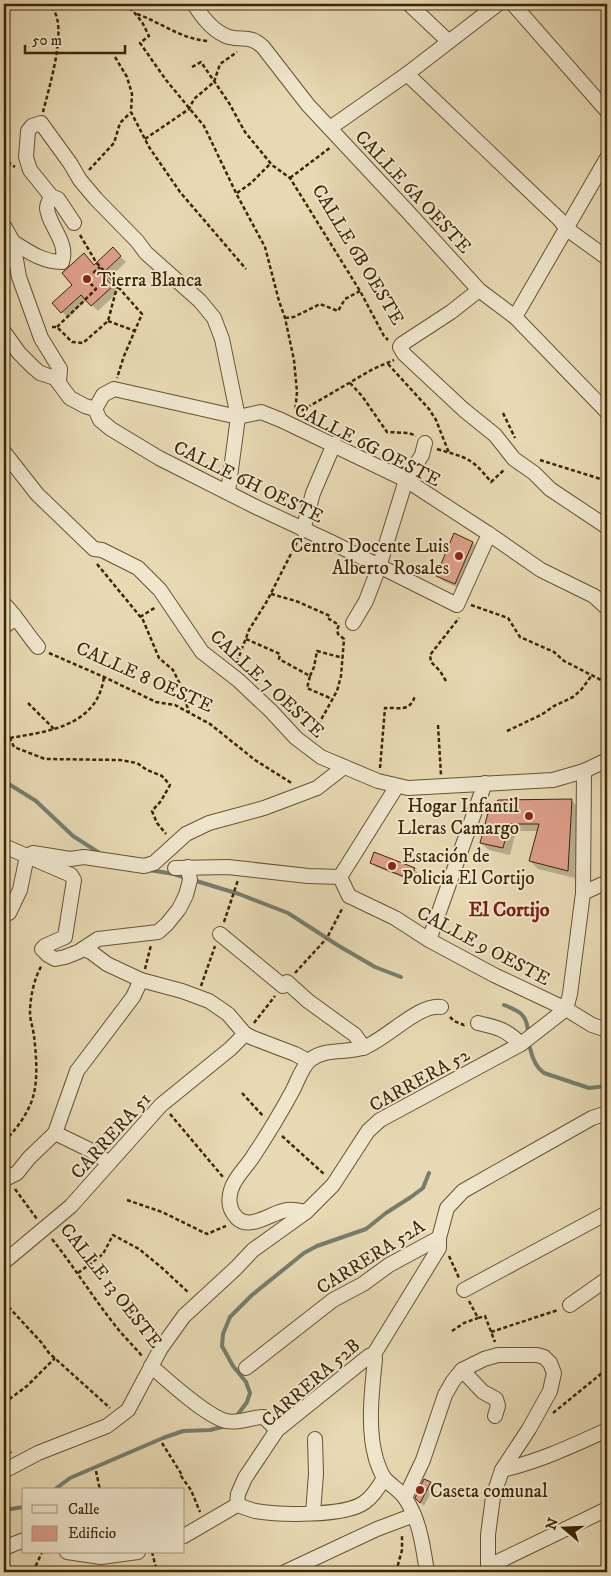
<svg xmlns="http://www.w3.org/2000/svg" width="611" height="1576" font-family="'IM FELL DW Pica',serif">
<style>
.shadow{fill:#0003}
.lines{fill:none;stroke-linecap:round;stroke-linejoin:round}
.stream{stroke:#747e6e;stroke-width:4}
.building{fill:#de9e8b;stroke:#3d2605}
.minor-casing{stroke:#685330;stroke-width:16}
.path{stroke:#3d2605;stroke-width:2.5;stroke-dasharray:4 2.5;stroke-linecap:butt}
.minor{stroke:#efe6ce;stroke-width:14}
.poi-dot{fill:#8f2418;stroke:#efe6ce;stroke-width:2}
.labels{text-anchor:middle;stroke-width:4;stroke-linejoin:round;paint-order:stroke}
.street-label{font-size:19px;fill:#3d2605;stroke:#efe6ce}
.poi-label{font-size:19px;fill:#3d2605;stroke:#efe6ce;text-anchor:start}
.neighbourhood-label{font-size:20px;font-weight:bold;fill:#7a1f14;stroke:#efe6ce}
</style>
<rect width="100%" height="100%" fill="#e7d9b3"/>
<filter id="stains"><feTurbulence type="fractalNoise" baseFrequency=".004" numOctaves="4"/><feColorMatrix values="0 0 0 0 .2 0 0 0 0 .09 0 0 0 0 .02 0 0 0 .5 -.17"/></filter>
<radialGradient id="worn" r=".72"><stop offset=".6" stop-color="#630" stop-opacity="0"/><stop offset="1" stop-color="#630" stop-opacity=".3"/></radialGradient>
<!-- shadow -->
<g class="shadow">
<path d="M 113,249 L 126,262 L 107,280 L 118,292 L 98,311 L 87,300 L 68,318 L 54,303 Z"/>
<path d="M 455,535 L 473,543 L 479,549 L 461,589 L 443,581 L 437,575 Z"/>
<path d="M 571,800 L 579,808 L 575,878 L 538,869 L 530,861 L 538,831 L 516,831 L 510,855 L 489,850 L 481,843 L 490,810 Z"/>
<path d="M 372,863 L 414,869 L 418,873 L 414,882 L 376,867 Z"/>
<path d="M 430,1483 L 434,1487 L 424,1506 L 418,1501 Z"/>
</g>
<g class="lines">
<!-- stream -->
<g class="stream">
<path d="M 4,781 L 36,801 L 73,836 L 101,854"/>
<path d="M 149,870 L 174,874 L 186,878"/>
<path d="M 193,880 L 239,894 L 288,913 L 339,946 L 375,967 L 401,977"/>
<path d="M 504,1005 C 519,1011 527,1014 528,1032"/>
<path d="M 530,1048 C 532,1057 535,1067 544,1073 L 589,1088 L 607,1086"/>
<path d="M 236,1417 L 247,1402 L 250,1393 L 246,1382 L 233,1366 L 222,1346 L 223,1334 L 230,1317 L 252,1295 L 304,1253 L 317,1246 L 366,1229 L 386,1213 L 411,1197 L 423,1188 L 429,1173"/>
<path d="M 54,1490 L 70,1478 L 163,1438 L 183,1431 L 210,1430 L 226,1426"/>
<path d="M 4,1510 L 24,1507"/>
</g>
</g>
<!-- building -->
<g class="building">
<path d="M 113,247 L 121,256 L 102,274 L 113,286 L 91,306 L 81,295 L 61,313 L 52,303 L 72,285 L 62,273 L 84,253 L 94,265 Z"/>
<path d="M 454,533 L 473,542 L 455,584 L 436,576 Z"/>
<path d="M 572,799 L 568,871 L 529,861 L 539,824 L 509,824 L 503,848 L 480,843 L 489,809 L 498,800 Z"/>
<path d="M 374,852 L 415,868 L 410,879 L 370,863 Z"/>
<path d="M 424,1479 L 431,1482 L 420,1503 L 415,1498 Z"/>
</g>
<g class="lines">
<defs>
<g id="minor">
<path d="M 194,4 C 202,17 213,32 229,37 C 245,41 248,34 263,47 L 308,105 L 408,212 L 479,290 L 515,317 L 607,412"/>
<path d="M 409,4 L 448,41"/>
<path d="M 513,4 L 607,111"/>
<path d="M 407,74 L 559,219 L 567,229 L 607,258"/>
<path d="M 330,128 L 407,74 L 498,4"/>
<path d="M 74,223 L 58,199 L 51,196 L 30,170 L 26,157 L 28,131 L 32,126 L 41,123 L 70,163 L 80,180 L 96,199 L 137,241 L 146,253 L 200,301 L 214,318 L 222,339 L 238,417 L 228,492"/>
<path d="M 4,226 L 13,242 L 19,277 L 41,338 L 60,369 L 59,382"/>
<path d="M 13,242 C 29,252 43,262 62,262 C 69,242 48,225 47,208 C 47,203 50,200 51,196"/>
<path d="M 479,290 L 451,312 L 402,344 L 400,347 L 404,354 L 464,410 L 495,435 L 514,459 L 534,473 L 550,489 L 607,527"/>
<path d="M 515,317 L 607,158"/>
<path d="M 4,332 L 19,353 L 33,367 L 40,373 L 55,378 L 70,398 L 85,406 L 95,409 L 100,420 L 111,429 L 159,458 L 258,508 L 329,541 L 457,605 L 489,534"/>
<path d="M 95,409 L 103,395 L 114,389 L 238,417 L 261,412 L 281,420 L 406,480 L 489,534 L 541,570 L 594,596 L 607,608"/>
<path d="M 4,452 L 37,494 L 94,549 L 102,550 L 138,568 L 160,590 L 202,652 L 238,680 L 271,711 L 296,738 L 321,757 L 378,781 L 408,788 L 553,780 L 584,771 L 607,760"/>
<path d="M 303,530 L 313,493 L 334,444"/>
<path d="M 4,604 C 17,617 26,633 38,647"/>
<path d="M 353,623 L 366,601 L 379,567 L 406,480 L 422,455 L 425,443"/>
<path d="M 4,624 L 6,625 L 12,621 L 14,615"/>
<path d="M 4,846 L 27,856 L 33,853 L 70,859 L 84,857 L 144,866 L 154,863 L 186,834 L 209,823 L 264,808 L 317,788 L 344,767"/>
<path d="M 175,868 L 228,867 L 308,876 L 340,877 L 349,896 L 395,918 L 429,940 L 494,975 L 566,1009 L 592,1025 L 607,1030"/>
<path d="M 340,877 L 397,786"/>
<path d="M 583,893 L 607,882"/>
<path d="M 9,913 L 20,890 L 27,856 L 71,875 L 74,880 L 65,937 L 45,946 L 42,949 L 48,955 L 55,959 L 65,957 L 78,952 L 98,939 L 158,932 L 167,924 L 179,909 L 186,895 L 190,880 L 188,867"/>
<path d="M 220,934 L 283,986"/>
<path d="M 429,940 L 485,783"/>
<path d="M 83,949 L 91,952 L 107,964 L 141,980 L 182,991 L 209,1001 L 228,1014 L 245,1034 L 253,1038 L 295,1054 L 308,1061"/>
<path d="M 287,982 L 308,1001 L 355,1035 L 364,1048"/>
<path d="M 478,1023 C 499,1028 505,1029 521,1044"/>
<path d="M 55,1133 L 90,1150 L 109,1163"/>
<path d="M 4,1177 L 7,1178 L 17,1173 L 29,1158 L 55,1133 L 77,1071 L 133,997 L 141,980"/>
<path d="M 306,1212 C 299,1210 293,1209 287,1210 C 272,1212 250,1231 237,1218 C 229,1210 228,1200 231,1190 C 235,1176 247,1167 254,1155 C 268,1134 281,1112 293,1090 C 298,1080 302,1067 310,1060 C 326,1047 347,1054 365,1047 C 386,1039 420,1003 441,1007"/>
<path d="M 4,1262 L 71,1206 L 161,1105 L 230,1049 L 245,1034"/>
<path d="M 464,1290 L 607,1213"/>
<path d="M 570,1305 L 607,1279"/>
<path d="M 374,1354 L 375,1359 C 372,1389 367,1429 376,1459 C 378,1465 381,1475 386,1480 C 392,1486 400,1491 405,1498 C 420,1520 423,1547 427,1572"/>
<path d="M 151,1366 C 167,1380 206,1416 226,1421 C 239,1424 251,1417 264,1417 L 277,1430"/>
<path d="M 246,1368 L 333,1300 L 363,1284 L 389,1265 L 439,1238 L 447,1208 L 463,1191 L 592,1118 L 607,1113"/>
<path d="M 462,1370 L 483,1392 L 496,1399 L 498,1406 L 495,1416"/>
<path d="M 502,1470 C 540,1461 572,1446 607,1430"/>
<path d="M 4,1471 L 38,1453 L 107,1426 L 128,1410 L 161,1348 L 184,1316 L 236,1268 L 253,1250 L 306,1212 L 333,1185 L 368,1131 L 380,1120 L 521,1044 L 566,1009 L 570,994 L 583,893 L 584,771"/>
<path d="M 405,1498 L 423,1460 L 445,1395 L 453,1381 L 462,1370 L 484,1359 L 498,1355 L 537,1355 L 544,1357 L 550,1363 L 554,1373 L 550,1391 L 529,1429 L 502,1470 L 493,1497 L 488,1535 L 488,1572"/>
<path d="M 237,1505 L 238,1494 L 245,1478 L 277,1430 L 369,1356 L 374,1354 L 439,1248 L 439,1238"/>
<path d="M 313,1513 L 316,1474 L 315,1439"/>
<path d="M 184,1536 L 237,1505 C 243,1507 249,1509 255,1511 C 279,1515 345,1517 365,1502 C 373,1496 379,1487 384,1478"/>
<path d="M 4,1548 L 24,1540"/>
<path d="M 67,1552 L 101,1557 L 138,1552"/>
<path d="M 489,1566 L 607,1509"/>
<path d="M 285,1572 L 377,1529 L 414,1515"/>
</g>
</defs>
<!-- minor casing -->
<use href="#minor" class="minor-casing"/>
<!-- path -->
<g class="path">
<path d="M 124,4 L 133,11 L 142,22 L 149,36 L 140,43 L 166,80 L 204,126 L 237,195 L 265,247 L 279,301 L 285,318 L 294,360 L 297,392 L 295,413"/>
<path d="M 137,14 C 162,23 181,39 208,41"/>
<path d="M 115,57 L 127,77 L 132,94 L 131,112 L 149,147 L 180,192 L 246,269"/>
<path d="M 192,67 L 201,62 L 229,103 L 245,132 L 272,165 L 290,178 L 360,291 L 384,336 L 388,340"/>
<path d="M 43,112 C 49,88 63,42 57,18 C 56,13 52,8 50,4"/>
<path d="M 145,139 L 189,109 L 194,99 L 214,82 L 220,64 L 237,52"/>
<path d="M 4,157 L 5,160 L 15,167"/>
<path d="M 89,170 L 114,143 L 120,123 L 130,113"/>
<path d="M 290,178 L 331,147"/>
<path d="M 237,193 L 251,183 L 271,163"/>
<path d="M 80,235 L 96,262 L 142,314 L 124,356 L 117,378"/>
<path d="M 285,318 L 294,317 L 320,304 L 338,311 L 345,299 L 360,291"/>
<path d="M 108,321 L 135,331"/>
<path d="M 52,327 L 57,327 L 72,342 L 83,343 L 108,321 L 117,287"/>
<path d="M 57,327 L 96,289 L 86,279 L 100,267"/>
<path d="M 388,364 L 429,409 L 436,420 L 449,453"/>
<path d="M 350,383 L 362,396 L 387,432 L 409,433 L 416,436"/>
<path d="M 503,413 L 515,438"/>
<path d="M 296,414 L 373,369 L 394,360"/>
<path d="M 437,449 C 467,458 471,457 491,482 L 505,469"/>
<path d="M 540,460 L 607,481"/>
<path d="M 97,564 L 143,620 L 159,658 L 173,670 L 182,688 L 189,713"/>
<path d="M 271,594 L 296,601 L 330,616 L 329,619 L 339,625"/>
<path d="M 471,605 L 508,618 L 520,637 L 554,652 L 564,661 L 607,683"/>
<path d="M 140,617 L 156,607"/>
<path d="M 246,639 L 280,654 L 279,659 L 310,676 L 307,688 L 332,699"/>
<path d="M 49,653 L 104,677 L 156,702 L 175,705 L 210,724 L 255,760 L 293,784"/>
<path d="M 237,662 L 249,630 L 267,601 L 297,542"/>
<path d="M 310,676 L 314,667 L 317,651 L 343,658"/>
<path d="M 446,681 L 440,671 L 431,662 L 430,655 L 459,618"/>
<path d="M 28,703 L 55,730"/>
<path d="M 438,725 L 441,775"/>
<path d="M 507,731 L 541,715 L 554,706 L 573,697 L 581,690 L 592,675"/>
<path d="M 4,734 L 10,738 L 14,747 L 45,759 L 120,760 L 137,763 L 147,770 L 162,776 L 170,785 L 161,801 L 152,811 L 157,823 L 166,834"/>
<path d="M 312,736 L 337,691 L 341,676 L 344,639 L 338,634 L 337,630 L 339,625"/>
<path d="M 10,738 C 50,731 97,726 104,677"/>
<path d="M 380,768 L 385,708 C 398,707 411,713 415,695"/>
<path d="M 224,922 L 238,880"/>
<path d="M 328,936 L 343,907"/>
<path d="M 145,969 L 151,945"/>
<path d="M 295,973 L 326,939"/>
<path d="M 201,986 L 215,946"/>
<path d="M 450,1017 L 454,1021 L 464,1025 L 467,1024"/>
<path d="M 254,1023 L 275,996"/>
<path d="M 242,1093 L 264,1117"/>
<path d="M 170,1114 L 223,1177"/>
<path d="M 282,1136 L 324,1174"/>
<path d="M 4,1141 C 16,1131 31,1109 34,1093 C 38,1076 36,1053 34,1036 C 33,1028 30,1020 30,1013 C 30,998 34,978 42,965"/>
<path d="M 15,1189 L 37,1219"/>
<path d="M 127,1200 L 162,1212 L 207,1234 L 226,1226"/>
<path d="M 52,1239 C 74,1267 92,1296 114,1324 C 122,1335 133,1345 142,1356"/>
<path d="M 449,1256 L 459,1278"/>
<path d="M 78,1273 L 103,1254 L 113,1235 L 139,1249 L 161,1267 L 189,1293"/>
<path d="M 469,1301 L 478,1318 L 485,1316 L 495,1342"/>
<path d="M 4,1302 L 41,1342 L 49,1353 L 110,1408"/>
<path d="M 452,1331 L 464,1323 L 478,1318"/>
<path d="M 491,1332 L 558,1310"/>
<path d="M 4,1403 L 27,1386 L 55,1358"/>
<path d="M 553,1413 L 607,1369"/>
<path d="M 4,1441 L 11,1453"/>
<path d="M 162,1443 L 182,1475 L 181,1476 L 191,1490 L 200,1512"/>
<path d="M 96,1471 L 100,1490"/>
<path d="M 152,1552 L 157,1572"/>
<path d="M 33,1572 L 42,1552"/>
<path d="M 396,1572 L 402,1550 L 402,1534"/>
</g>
<!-- minor -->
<use href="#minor" class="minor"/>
</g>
<!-- markers -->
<g class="poi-dot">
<circle cx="87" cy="279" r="5"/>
<circle cx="459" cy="556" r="5"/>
<circle cx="529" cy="816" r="5"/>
<circle cx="392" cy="866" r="5"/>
<circle cx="420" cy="1490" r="5"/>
</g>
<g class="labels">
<!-- street labels -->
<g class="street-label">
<text transform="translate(414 191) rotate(47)" y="7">CALLE 6A OESTE</text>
<text transform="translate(359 254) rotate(59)" y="7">CALLE 6B OESTE</text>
<text transform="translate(368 444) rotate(27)" y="7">CALLE 6G OESTE</text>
<text transform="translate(249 481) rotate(26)" y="7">CALLE 6H OESTE</text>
<text transform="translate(145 676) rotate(24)" y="7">CALLE 8 OESTE</text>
<text transform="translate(268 683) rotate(43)" y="7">CALLE 7 OESTE</text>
<text transform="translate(484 945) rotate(28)" y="7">CALLE 9 OESTE</text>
<text transform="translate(419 1079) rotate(-29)" y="7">CARRERA 52</text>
<text transform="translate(110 1135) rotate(-48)" y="7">CARRERA 51</text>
<text transform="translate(370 1256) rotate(-32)" y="7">CARRERA 52A</text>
<text transform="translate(112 1285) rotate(52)" y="7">CALLE 13 OESTE</text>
<text transform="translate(310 1382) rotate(-41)" y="7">CARRERA 52B</text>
</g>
<!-- poi labels -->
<g class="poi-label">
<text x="97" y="286">Tierra Blanca</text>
<text x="449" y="552" text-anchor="end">Centro Docente Luis<tspan x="449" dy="22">Alberto Rosales</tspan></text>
<text x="519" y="812" text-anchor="end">Hogar Infantil<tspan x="519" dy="22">Lleras Camargo</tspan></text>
<text x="402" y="862">Estación de<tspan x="402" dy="22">Policia El Cortijo</tspan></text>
<text x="430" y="1497">Caseta comunal</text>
</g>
<!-- neighbourhood labels -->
<g class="neighbourhood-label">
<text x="509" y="916">El Cortijo</text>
</g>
</g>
<!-- margin -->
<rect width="611" height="1576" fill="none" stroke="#e7d9b3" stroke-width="20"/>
<rect x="5" y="5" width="601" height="1566" fill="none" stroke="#3d2605" stroke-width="2.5"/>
<rect x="10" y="10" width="591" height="1556" fill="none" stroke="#3d2605"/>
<!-- legend -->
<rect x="22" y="1488" width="162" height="65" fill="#efe6ce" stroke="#a8997e"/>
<rect x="32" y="1505" width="25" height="8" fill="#efe6ce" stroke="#a8997e"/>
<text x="68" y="1514" font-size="15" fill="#3d2605">Calle</text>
<rect x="32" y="1526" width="25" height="15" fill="#de9e8b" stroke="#a8997e"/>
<text x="68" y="1538" font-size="15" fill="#3d2605">Edificio</text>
<!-- north arrow -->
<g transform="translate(564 1528) rotate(289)" stroke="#efe6ce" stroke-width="4" paint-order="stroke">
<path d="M0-4L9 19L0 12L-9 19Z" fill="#3d2605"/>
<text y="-8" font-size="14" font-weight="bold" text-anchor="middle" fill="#3d2605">N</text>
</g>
<!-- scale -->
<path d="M25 45v8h100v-8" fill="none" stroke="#3d2605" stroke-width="2.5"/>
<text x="32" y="45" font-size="15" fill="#3d2605" stroke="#efe6ce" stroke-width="4" paint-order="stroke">50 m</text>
<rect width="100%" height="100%" filter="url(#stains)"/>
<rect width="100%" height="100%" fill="url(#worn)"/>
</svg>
